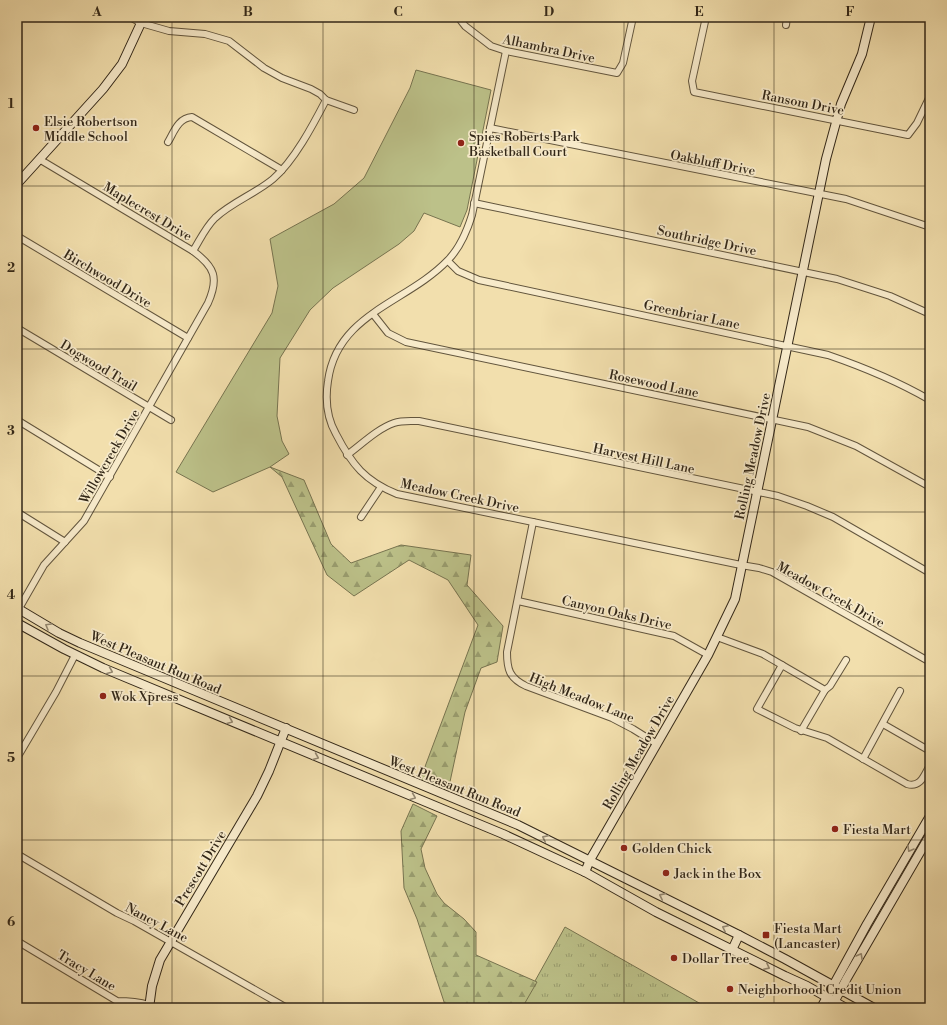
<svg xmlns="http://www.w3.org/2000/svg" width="947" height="1025" font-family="'Libre Bodoni',serif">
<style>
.grass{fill:url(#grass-tufts);stroke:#777450}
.forest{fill:url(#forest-firs);stroke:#777450}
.park{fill:#bcc189;stroke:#777450}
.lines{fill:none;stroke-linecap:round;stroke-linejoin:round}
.street-casing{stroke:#62553d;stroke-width:8}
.secondary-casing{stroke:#322718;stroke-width:10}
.street{stroke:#f7eaca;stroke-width:6}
.secondary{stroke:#f7eaca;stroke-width:8}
.oneway{stroke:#948871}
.grid{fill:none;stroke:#322718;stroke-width:1;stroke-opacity:0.55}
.poi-dot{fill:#8f2418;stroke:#f7eaca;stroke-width:1.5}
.labels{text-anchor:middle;stroke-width:3.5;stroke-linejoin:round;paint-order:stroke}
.street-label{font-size:13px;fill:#322718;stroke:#f7eaca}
.poi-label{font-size:13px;fill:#322718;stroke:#f7eaca;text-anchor:start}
.neatline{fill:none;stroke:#322718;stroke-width:1.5}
.grid-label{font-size:13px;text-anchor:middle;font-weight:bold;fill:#322718}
</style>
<defs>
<pattern id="grass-tufts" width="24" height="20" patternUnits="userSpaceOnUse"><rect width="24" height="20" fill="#bcc189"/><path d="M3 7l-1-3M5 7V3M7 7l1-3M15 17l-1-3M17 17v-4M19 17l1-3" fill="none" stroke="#999d6f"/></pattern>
<pattern id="forest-firs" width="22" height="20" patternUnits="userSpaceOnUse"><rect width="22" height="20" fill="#bcc189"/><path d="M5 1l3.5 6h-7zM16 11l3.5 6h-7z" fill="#999d6f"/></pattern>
</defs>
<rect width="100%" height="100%" fill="#f2dfad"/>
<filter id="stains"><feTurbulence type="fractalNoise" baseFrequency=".005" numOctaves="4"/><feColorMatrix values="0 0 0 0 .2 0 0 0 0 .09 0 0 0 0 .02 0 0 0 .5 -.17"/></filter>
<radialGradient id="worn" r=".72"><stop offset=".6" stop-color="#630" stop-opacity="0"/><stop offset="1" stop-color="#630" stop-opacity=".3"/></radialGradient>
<!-- grass -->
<path class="grass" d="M 565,927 L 708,1008 L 520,1008 Z"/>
<!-- forest -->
<g class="forest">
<path d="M 270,467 L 304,480 L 331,544 L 351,563 L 401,545 L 471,555 L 467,585 L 503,626 L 497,662 L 481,668 L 465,712 L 448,791 L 420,780 L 478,625 L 448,580 L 409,560 L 354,596 L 327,575 L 282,477 Z"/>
<path d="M 413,804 L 437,816 L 421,849 L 425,868 L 437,894 L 444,903 L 464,919 L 476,932 L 476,955 L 537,982 L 522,1008 L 446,1008 L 417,919 L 404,888 L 401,831 Z"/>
</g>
<!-- park -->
<path class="park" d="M 416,70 L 491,90 L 467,210 L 460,227 L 424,213 L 414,231 L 399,244 L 333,288 L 310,310 L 280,358 L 277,416 L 282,441 L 289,454 L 270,467 L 213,492 L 176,472 L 272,313 L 278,286 L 270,239 L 334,204 L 364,178 L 410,88 Z"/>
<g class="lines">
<defs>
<g id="street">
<path d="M 130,17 L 141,23 L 169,31 L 205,34 L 229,41 L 264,68 L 282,78 L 311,89 L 320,94 L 326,100 L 354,110"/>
<path d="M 458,17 L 465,26 L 491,46 L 506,51 L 617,73 L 623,63 L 633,17"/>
<path d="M 706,17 L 692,81 L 694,92 L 908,135 L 917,123 L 930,96"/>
<path d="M 786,25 L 787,17"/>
<path d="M 506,51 L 472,215 C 467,231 460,248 448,260 C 407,303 337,313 328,381 C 325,400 327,418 336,434 C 352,465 365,481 397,494 L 741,565 L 759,568 L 772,572 L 930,662"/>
<path d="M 490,128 L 846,199 L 930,227"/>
<path d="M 168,142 C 174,132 178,118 192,117 L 282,170"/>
<path d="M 474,203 L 837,279 L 890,296 L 930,314"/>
<path d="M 17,236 L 188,338"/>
<path d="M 193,251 C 200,240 205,228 215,218 C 232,202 255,194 273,179 C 294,161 313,125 326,100"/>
<path d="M 448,261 L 458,271 L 479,280 L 828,355 C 863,367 897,381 930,400"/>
<path d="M 373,314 L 388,333 L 406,342 L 808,427 L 856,446 L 930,487"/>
<path d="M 17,328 L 171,420"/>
<path d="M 17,420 L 110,477"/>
<path d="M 347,455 C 362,444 377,429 394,423 C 402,420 411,421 419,421 L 778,496 L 807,506 L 833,517 L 930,573"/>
<path d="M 17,512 L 65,542"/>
<path d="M 361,517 L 381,487"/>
<path d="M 533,522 L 507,652 C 507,669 509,678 526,686 L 612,718 L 633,729 L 657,744"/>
<path d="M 518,601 L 674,636 L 708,655"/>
<path d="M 17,612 L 44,565 L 84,521 L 208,303 C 219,278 215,267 193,251 L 39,159"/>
<path d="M 717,637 L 763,654 L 825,690"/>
<path d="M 782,665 L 757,709 L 795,728 L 827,738 L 907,784 C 921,788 924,775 930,765"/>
<path d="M 883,724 L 930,751"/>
<path d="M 801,731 L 825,690 L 830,686 L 846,660"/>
<path d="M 17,758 L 56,692 L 75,655"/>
<path d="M 863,759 L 900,691"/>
<path d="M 17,854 L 117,913 L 134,921 L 287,1008"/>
<path d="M 17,941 L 117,1001 C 128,1001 139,1002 149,1005"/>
</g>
<g id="secondary">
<path d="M 17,184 L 103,89 L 122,64 L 141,23"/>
<path d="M 17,608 L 59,633 L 80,643 L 518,825 L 739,935 L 785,959 L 874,1008"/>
<path d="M 17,623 L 64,649 L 103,668 L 503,834 L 585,872 L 656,912 L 785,976 L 807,986 L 846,1008"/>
<path d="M 585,872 L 590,860 L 708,655 L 735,599 L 826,159 L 841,104 L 862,54 L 871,17"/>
<path d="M 732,950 L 739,935"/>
<path d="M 149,1008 L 152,986 L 160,960 L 257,796 L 269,771 L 286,728"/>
<path d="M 821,1008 L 867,924 L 930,816"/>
<path d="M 831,1008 L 847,978 L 930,835"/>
</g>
</defs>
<!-- street casing -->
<use href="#street" class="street-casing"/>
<!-- secondary casing -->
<use href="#secondary" class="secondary-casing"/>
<!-- street -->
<use href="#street" class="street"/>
<!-- secondary -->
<use href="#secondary" class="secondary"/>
</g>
<!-- one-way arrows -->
<defs><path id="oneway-chevron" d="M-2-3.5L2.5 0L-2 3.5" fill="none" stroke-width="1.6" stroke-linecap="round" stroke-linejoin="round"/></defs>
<g class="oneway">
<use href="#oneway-chevron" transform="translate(48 626) rotate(-150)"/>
<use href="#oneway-chevron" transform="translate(110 671) rotate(23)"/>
<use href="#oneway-chevron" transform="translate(230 721) rotate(23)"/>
<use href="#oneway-chevron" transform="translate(316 757) rotate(23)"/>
<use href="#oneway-chevron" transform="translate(413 797) rotate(23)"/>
<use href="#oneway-chevron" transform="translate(545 838) rotate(-154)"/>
<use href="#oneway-chevron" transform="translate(910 849) rotate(120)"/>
<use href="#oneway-chevron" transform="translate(662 896) rotate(-154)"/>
<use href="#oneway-chevron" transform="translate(725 928) rotate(-154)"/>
<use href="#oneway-chevron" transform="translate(860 956) rotate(-60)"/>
<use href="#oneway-chevron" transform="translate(767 967) rotate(27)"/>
</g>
<!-- grid -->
<path class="grid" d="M 172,17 L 172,1008M 323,17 L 323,1008M 474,17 L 474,1008M 624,17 L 624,1008M 774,17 L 774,1008M 17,186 L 930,186M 17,349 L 930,349M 17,512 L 930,512M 17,676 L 930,676M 17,840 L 930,840"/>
<!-- markers -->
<g class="poi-dot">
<circle cx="36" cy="128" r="4"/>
<circle cx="461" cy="143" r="4"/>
<circle cx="103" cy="696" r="4"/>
<circle cx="835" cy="829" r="4"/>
<circle cx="624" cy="848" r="4"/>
<circle cx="666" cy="873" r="4"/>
<rect x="762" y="931" width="8" height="8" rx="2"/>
<circle cx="674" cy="958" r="4"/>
<circle cx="730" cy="989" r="4"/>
</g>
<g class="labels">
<!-- street labels -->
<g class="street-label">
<text transform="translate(549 48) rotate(12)" y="5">Alhambra Drive</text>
<text transform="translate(803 102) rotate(11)" y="5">Ransom Drive</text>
<text transform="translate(713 162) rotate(11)" y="5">Oakbluff Drive</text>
<text transform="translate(148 211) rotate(31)" y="5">Maplecrest Drive</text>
<text transform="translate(707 240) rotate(12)" y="5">Southridge Drive</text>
<text transform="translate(108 278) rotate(31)" y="5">Birchwood Drive</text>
<text transform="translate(692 314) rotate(12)" y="5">Greenbriar Lane</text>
<text transform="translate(99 365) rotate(31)" y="5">Dogwood Trail</text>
<text transform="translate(654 383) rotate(12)" y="5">Rosewood Lane</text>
<text transform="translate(109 456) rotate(-60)" y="5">Willowcreek Drive</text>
<text transform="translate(752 456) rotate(-78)" y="5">Rolling Meadow Drive</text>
<text transform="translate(644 458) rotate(12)" y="5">Harvest Hill Lane</text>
<text transform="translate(460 495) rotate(12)" y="5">Meadow Creek Drive</text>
<text transform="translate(831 594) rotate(29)" y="5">Meadow Creek Drive</text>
<text transform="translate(617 612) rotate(13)" y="5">Canyon Oaks Drive</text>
<text transform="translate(156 662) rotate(23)" y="5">West Pleasant Run Road</text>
<text transform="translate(582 697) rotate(22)" y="5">High Meadow Lane</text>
<text transform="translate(638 752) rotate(-60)" y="5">Rolling Meadow Drive</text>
<text transform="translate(455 786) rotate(22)" y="5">West Pleasant Run Road</text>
<text transform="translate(200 868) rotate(-59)" y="5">Prescott Drive</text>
<text transform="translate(157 922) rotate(28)" y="5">Nancy Lane</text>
<text transform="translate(87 970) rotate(31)" y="5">Tracy Lane</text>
</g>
<!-- poi labels -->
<g class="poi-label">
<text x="44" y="126">Elsie Robertson<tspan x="44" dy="15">Middle School</tspan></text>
<text x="469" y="141">Spies Roberts Park<tspan x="469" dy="15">Basketball Court</tspan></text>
<text x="111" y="701">Wok Xpress</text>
<text x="843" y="834">Fiesta Mart</text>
<text x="632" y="853">Golden Chick</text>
<text x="674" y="878">Jack in the Box</text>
<text x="774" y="933">Fiesta Mart<tspan x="774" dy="15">(Lancaster)</tspan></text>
<text x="682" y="963">Dollar Tree</text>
<text x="738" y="994">Neighborhood Credit Union</text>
</g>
</g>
<!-- margin -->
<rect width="947" height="1025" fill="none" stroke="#f2dfad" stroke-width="44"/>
<rect x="22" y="22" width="903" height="981" class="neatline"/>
<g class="grid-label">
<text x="97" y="16">A</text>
<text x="248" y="16">B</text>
<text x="398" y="16">C</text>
<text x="549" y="16">D</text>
<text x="699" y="16">E</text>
<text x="850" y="16">F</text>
<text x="11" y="108">1</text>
<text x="11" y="272">2</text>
<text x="11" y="435">3</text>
<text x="11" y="599">4</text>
<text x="11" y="762">5</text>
<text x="11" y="926">6</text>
</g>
<rect width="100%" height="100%" filter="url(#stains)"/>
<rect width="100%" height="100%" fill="url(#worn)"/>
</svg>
